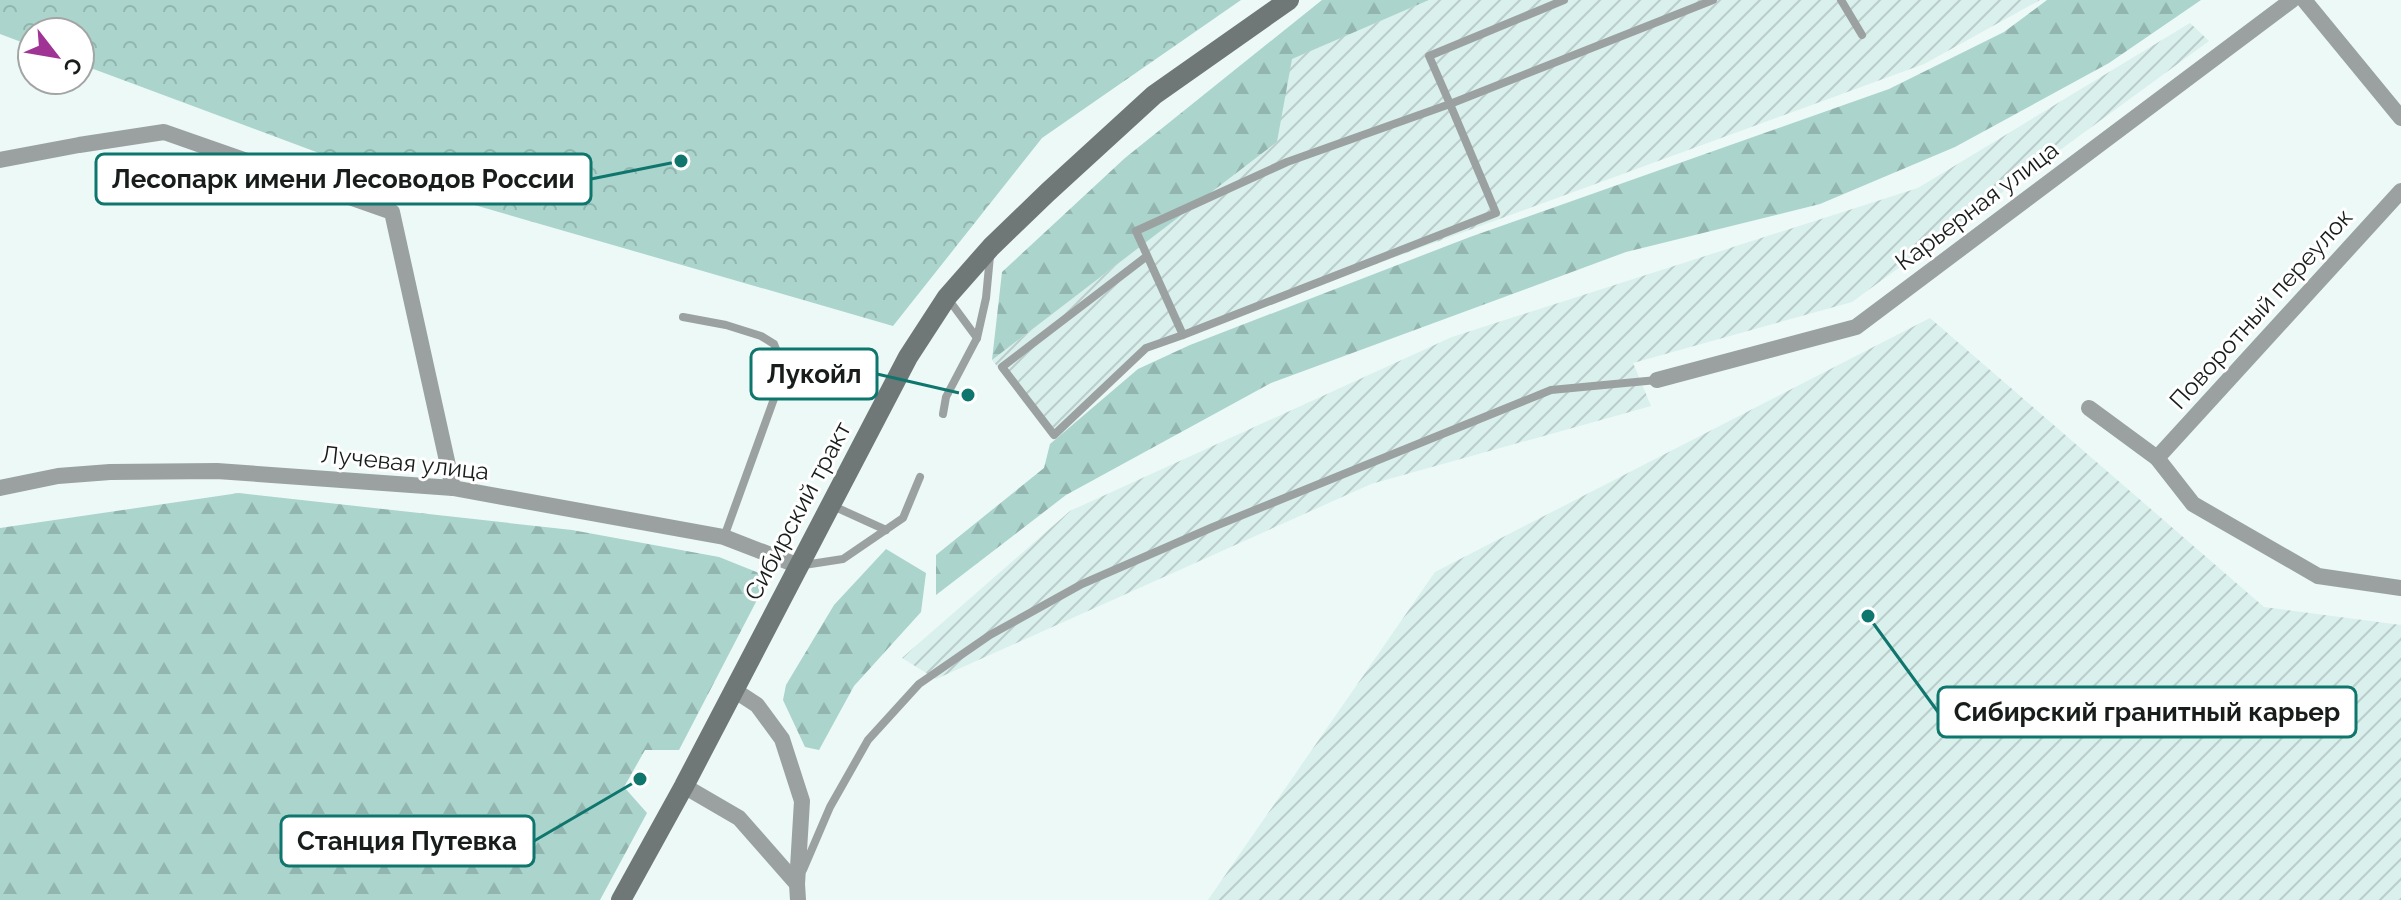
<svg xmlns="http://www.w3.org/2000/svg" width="2401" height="900" font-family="Raleway,sans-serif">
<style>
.industrial{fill:url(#industrial-furrows)}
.forest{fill:url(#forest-firs)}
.park{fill:url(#park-crowns)}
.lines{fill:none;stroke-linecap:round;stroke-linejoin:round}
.lane{stroke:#9ba1a0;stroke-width:8}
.street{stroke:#9ba1a0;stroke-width:16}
.secondary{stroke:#707877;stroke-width:20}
.labels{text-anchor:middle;stroke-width:6;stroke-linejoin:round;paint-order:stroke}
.street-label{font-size:24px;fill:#181d1c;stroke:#fff}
.leader{fill:none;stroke:#0f766e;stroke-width:3}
.callout-dot{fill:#0f766e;stroke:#fff;stroke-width:3}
.callout{fill:#fff;stroke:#0f766e;stroke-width:3}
.callout-label{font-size:26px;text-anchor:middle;font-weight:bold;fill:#181d1c}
</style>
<defs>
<pattern id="industrial-furrows" width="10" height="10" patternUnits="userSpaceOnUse" patternTransform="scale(2)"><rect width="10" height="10" fill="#d9f0ec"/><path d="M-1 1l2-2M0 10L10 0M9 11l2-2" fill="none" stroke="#bacdca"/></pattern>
<pattern id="forest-firs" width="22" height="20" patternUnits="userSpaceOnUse" patternTransform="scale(2)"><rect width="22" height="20" fill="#aad4cc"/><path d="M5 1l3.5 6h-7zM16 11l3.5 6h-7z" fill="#92b6af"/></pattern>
<pattern id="park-crowns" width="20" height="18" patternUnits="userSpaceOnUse" patternTransform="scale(2)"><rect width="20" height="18" fill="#aad4cc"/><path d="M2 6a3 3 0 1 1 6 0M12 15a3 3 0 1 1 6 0" fill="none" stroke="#92b6af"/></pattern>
</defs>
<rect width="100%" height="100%" fill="#ecf9f6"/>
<!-- industrial -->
<g class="industrial">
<path d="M 1429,0 L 2040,0 L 1924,64 L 1146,348 L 1054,435 L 992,360 L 1277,142 L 1291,59 Z"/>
<path d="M 2190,23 L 2209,41 L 1852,302 L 1633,363 L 1651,406 L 1371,484 L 936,679 L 902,658 L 1070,511 L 1452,337 L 1918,188 Z"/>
<path d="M 1930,318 L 2264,607 L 2401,625 L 2401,900 L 1208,900 L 1435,572 Z"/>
</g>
<!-- forest -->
<g class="forest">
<path d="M 1322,0 L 1429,0 L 1292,59 L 1277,142 L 992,360 L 1002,272 L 1125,158 Z"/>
<path d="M 2047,0 L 2201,0 L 2109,63 L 1955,147 L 1820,204 L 1626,252 L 1271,383 L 1066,495 L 936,595 L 936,555 L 1044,468 L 1050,444 L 1138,369 L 1190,345 L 1470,237 L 1889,89 L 2004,32 Z"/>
<path d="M 239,493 L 572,530 L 719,557 L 769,577 L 679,750 L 645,750 L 624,787 L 647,813 L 600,900 L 0,900 L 0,528 Z"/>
<path d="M 886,549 L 926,573 L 921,612 L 854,686 L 819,750 L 805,747 L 783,700 L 786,685 L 834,605 Z"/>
</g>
<!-- park -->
<path class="park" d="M 0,0 L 1241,0 L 1042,138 L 893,326 L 402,184 L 80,64 L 80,32 L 32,32 L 32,46 L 0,34 Z"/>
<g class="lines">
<!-- lane -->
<g class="lane">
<path d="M 1564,0 L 1429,56 L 1450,104 L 1713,0"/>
<path d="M 1841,0 L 1862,35"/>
<path d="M 1147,256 L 1002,367 L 1054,435 L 1146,348 L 1183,335 L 1496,213 L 1450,104 L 1287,162 L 1136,231 L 1183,335"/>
<path d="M 683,317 L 726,325 L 761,336 L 774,344 L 783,367 L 775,396 L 724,537"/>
<path d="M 977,338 L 986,298 L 990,256"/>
<path d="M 943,414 L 946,397 L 977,338 L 949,300"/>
<path d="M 831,505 L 886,530"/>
<path d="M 804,565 L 843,559 L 903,518 L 920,477"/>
<path d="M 803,870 L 830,807 L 868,740 L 919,684 L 990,635 L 1082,584 L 1213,527 L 1551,390 L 1657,380"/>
</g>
<!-- street -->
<g class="street">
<path d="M 2304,0 L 2401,118"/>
<path d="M 0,160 L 79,145 L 164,132 L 392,212 L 453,488"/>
<path d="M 1657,380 L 1856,327 L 2292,0"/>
<path d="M 2089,408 L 2157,458 L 2193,504 L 2318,576 L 2401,588"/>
<path d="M 2157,458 L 2401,191"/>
<path d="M 0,488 L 58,476 L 110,472 L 217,471 L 453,488 L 724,537 L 799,566"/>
<path d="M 734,690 L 757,705 L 782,739 L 802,801 L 797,884"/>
<path d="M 684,786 L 739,818 L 797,884 L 798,900"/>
</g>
<!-- secondary -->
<path class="secondary" d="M 621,900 L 684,786 L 908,357 L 947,297 L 991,247 L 1048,192 L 1154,95 L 1289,0"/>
</g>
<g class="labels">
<!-- street labels -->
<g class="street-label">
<text transform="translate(1977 206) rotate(-37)" y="8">Карьерная улица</text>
<text transform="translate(2261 309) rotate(-48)" y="8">Поворотный переулок</text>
<text transform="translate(405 463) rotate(6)" y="8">Лучевая улица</text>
<text transform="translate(798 511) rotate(-62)" y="8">Сибирский тракт</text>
</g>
</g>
<!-- callouts -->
<path class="leader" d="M681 161L591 179M968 395L877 374M1868 616L1938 712M640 779L534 841"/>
<g class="callout-dot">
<circle cx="681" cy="161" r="8"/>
<circle cx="968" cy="395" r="8"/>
<circle cx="1868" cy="616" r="8"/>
<circle cx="640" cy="779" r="8"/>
</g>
<g class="callout">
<rect x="96" y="154" width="495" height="50" rx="8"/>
<rect x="751" y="349" width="126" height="50" rx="8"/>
<rect x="1938" y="687" width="418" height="50" rx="8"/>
<rect x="281" y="816" width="253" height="50" rx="8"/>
</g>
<g class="callout-label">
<text x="343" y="188">Лесопарк имени Лесоводов России</text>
<text x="814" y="383">Лукойл</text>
<text x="2147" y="721">Сибирский гранитный карьер</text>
<text x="407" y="850">Станция Путевка</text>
</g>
<!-- north arrow -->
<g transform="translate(56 56) rotate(121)"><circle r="38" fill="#ffffff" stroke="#a3a5a4" stroke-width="2"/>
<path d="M0-6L14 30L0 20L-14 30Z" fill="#a03494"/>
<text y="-12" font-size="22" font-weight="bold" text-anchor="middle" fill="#181d1c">С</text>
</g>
</svg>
